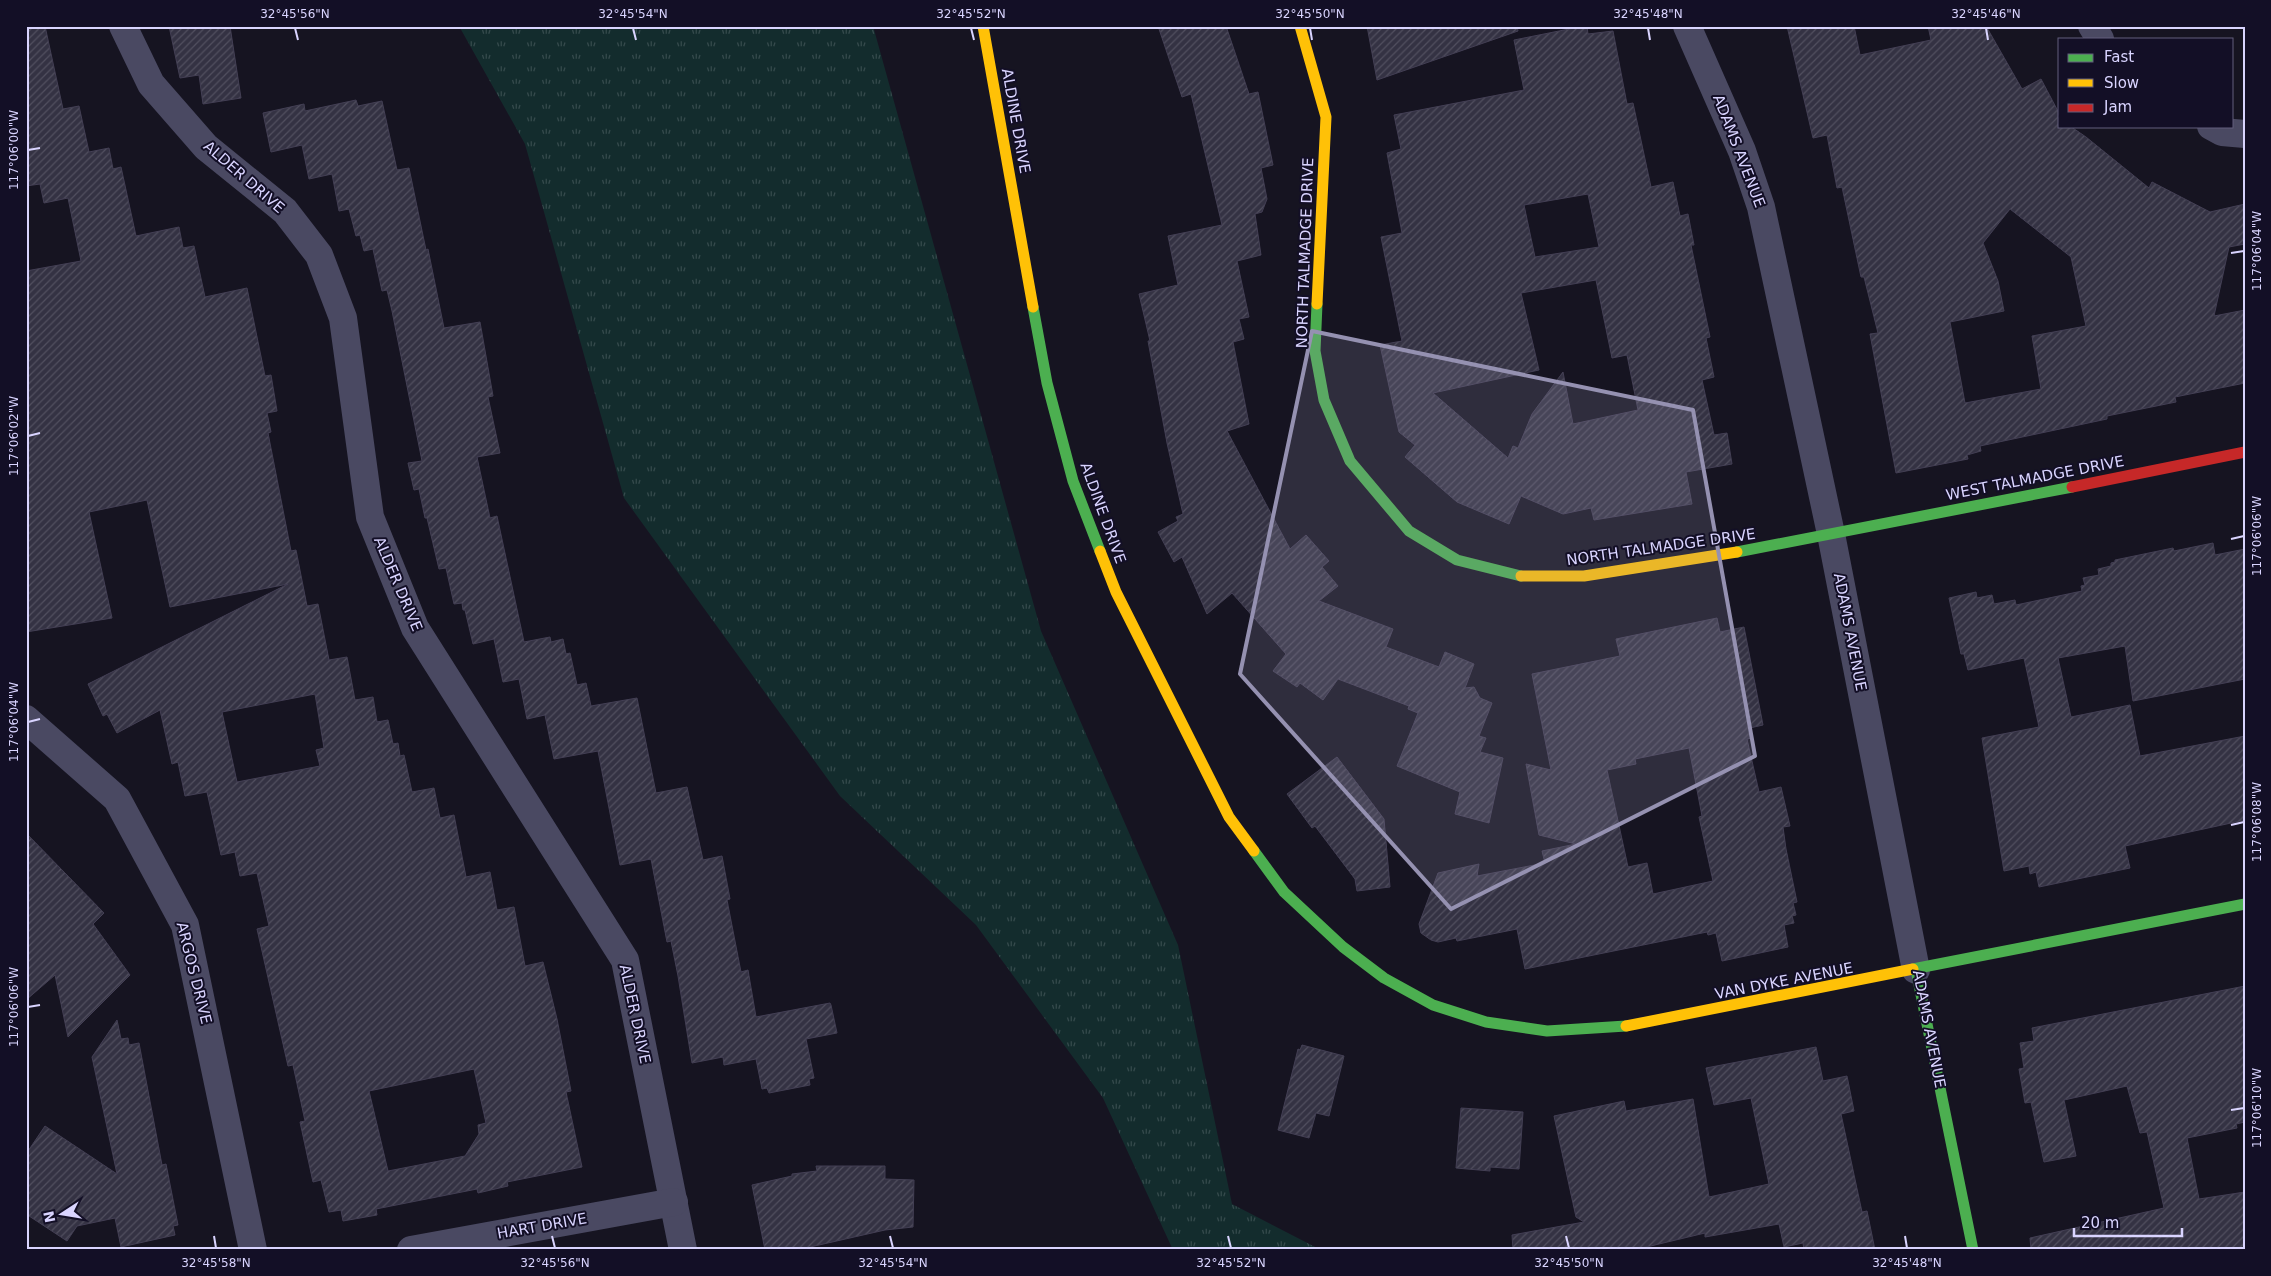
<svg xmlns="http://www.w3.org/2000/svg" width="2271" height="1276" font-family="'DejaVu Sans',sans-serif">
<style>
.grass{fill:url(#grass-tufts)}
.building{fill:url(#building-hatch);stroke:#433f54;fill-rule:evenodd}
.lines{fill:none;stroke-linecap:round;stroke-linejoin:round}
.street{stroke:#4a4962;stroke-width:28}
.fast{stroke:#4caf50;stroke-width:11}
.slow{stroke:#ffc107;stroke-width:11}
.jam{stroke:#c62828;stroke-width:11}
.marked{fill:#9591b1;fill-opacity:0.2;stroke:#9591b1;stroke-width:4;stroke-linejoin:round}
.ticks{fill:none;stroke:#d9d4ff;stroke-width:2}
.labels{text-anchor:middle;stroke-width:4;stroke-linejoin:round;paint-order:stroke}
.street-label{font-size:15px;fill:#d9d4ff;stroke:#130f26}
.neatline{fill:none;stroke:#d9d4ff;stroke-width:2}
.ticks-label{font-size:12px;text-anchor:middle;fill:#d9d4ff}
</style>
<defs>
<pattern id="grass-tufts" width="24" height="20" patternUnits="userSpaceOnUse" patternTransform="scale(1.25)"><rect width="24" height="20" fill="#132c2d"/><path d="M3 7l-1-3M5 7V3M7 7l1-3M15 17l-1-3M17 17v-4M19 17l1-3" fill="none" stroke="#354a4c"/></pattern>
<pattern id="building-hatch" width="6" height="6" patternUnits="userSpaceOnUse" patternTransform="scale(1.25)"><rect width="6" height="6" fill="#343243"/><path d="M-1 1l2-2M0 6l6-6M5 7l2-2" fill="none" stroke="#514f5f"/></pattern>
</defs>
<rect width="100%" height="100%" fill="#161421"/>
<!-- grass -->
<path class="grass" d="M 459,26 L 873,26 L 1041,631 L 1178,945 L 1232,1204 L 1321,1250 L 1173,1250 L 1103,1098 L 976,925 L 840,796 L 624,498 L 525,144 Z"/>
<!-- building -->
<g class="building">
<path d="M 26,26 L 45,26 L 63,109 L 79,106 L 89,152 L 109,148 L 113,169 L 121,167 L 136,236 L 179,227 L 183,248 L 194,246 L 205,297 L 247,288 L 265,376 L 271,375 L 277,411 L 267,413 L 271,432 L 268,433 L 291,551 L 296,550 L 307,606 L 318,604 L 329,660 L 347,657 L 355,700 L 373,697 L 377,722 L 388,720 L 393,744 L 398,743 L 400,756 L 404,755 L 412,792 L 434,788 L 440,818 L 454,815 L 466,877 L 490,872 L 497,910 L 514,907 L 525,966 L 543,962 L 557,1019 L 571,1091 L 566,1092 L 582,1167 L 507,1182 L 508,1186 L 478,1193 L 477,1189 L 376,1209 L 377,1215 L 343,1221 L 341,1210 L 329,1212 L 321,1180 L 313,1182 L 300,1122 L 305,1121 L 293,1065 L 288,1066 L 257,929 L 269,926 L 257,873 L 240,876 L 235,852 L 221,855 L 207,792 L 185,796 L 178,762 L 172,764 L 160,710 L 117,733 L 107,714 L 103,716 L 88,684 L 288,584 L 170,607 L 147,500 L 89,512 L 112,618 L 26,632 L 26,271 L 81,261 L 68,198 L 44,203 L 40,184 L 26,186 ZM 315,694 L 324,748 L 316,750 L 320,766 L 237,782 L 222,712 ZM 474,1069 L 486,1123 L 478,1125 L 479,1134 L 465,1156 L 388,1171 L 369,1091 Z"/>
<path d="M 169,26 L 230,26 L 241,98 L 203,104 L 199,75 L 180,78 Z"/>
<path d="M 1158,26 L 1226,26 L 1249,94 L 1258,92 L 1273,165 L 1261,168 L 1267,199 L 1262,212 L 1255,214 L 1261,255 L 1237,261 L 1249,317 L 1239,319 L 1244,339 L 1233,342 L 1249,424 L 1227,431 L 1290,549 L 1306,535 L 1329,561 L 1322,567 L 1338,586 L 1319,601 L 1393,629 L 1386,647 L 1439,667 L 1445,652 L 1474,664 L 1465,688 L 1474,687 L 1480,698 L 1492,703 L 1479,736 L 1486,738 L 1480,752 L 1503,758 L 1489,823 L 1455,814 L 1460,792 L 1397,766 L 1418,713 L 1408,709 L 1409,706 L 1338,679 L 1323,700 L 1300,683 L 1297,687 L 1273,671 L 1286,654 L 1232,593 L 1207,614 L 1182,557 L 1174,562 L 1158,532 L 1178,521 L 1176,517 L 1183,514 L 1167,443 L 1148,341 L 1150,341 L 1139,294 L 1178,285 L 1168,236 L 1222,225 L 1191,94 L 1182,97 Z"/>
<path d="M 1367,26 L 1517,26 L 1518,31 L 1377,80 Z"/>
<path d="M 1584,26 L 1587,26 L 1588,34 L 1613,31 L 1627,104 L 1633,103 L 1651,187 L 1673,182 L 1680,216 L 1688,214 L 1694,245 L 1691,245 L 1710,337 L 1706,338 L 1714,377 L 1702,380 L 1714,435 L 1727,433 L 1732,464 L 1686,472 L 1692,504 L 1594,520 L 1591,508 L 1563,514 L 1521,496 L 1509,524 L 1457,502 L 1405,457 L 1415,445 L 1399,432 L 1380,345 L 1402,341 L 1381,237 L 1402,233 L 1387,153 L 1401,149 L 1394,115 L 1524,90 L 1514,40 ZM 1588,194 L 1599,247 L 1535,257 L 1524,205 ZM 1596,280 L 1612,358 L 1627,355 L 1638,410 L 1573,424 L 1563,372 L 1532,414 L 1518,448 L 1513,446 L 1508,458 L 1433,393 L 1539,370 L 1521,293 Z"/>
<path d="M 1787,26 L 1854,26 L 1860,55 L 1931,40 L 1928,26 L 1986,26 L 2022,89 L 2041,79 L 2060,115 L 2060,126 L 2070,126 L 2086,137 L 2149,188 L 2152,182 L 2210,212 L 2245,204 L 2245,244 L 2229,247 L 2214,316 L 2245,310 L 2245,383 L 2175,397 L 2176,402 L 2107,416 L 2107,419 L 1980,446 L 1981,451 L 1967,455 L 1968,459 L 1896,473 L 1870,334 L 1878,333 L 1864,277 L 1861,277 L 1842,187 L 1837,188 L 1827,135 L 1813,138 ZM 2010,209 L 2071,257 L 2086,326 L 2032,336 L 2041,389 L 1965,403 L 1950,322 L 2004,311 L 1998,281 L 1983,243 Z"/>
<path d="M 356,100 L 358,106 L 382,101 L 397,170 L 409,168 L 426,250 L 428,249 L 444,328 L 480,322 L 493,396 L 488,397 L 500,453 L 477,457 L 490,518 L 497,516 L 524,642 L 550,637 L 551,642 L 563,639 L 566,654 L 570,653 L 577,685 L 586,683 L 591,706 L 637,698 L 656,793 L 687,787 L 703,860 L 722,856 L 730,899 L 727,900 L 741,972 L 748,970 L 756,1017 L 830,1003 L 831,1005 L 837,1033 L 806,1039 L 814,1078 L 809,1079 L 810,1085 L 769,1093 L 767,1088 L 762,1089 L 756,1059 L 724,1065 L 723,1057 L 692,1063 L 678,976 L 671,941 L 667,942 L 651,859 L 620,865 L 598,751 L 554,759 L 545,715 L 527,719 L 519,679 L 503,682 L 494,639 L 473,644 L 465,610 L 463,610 L 462,603 L 454,604 L 446,568 L 439,569 L 427,518 L 425,518 L 419,489 L 414,490 L 408,463 L 422,461 L 392,311 L 387,290 L 382,291 L 373,249 L 364,251 L 360,235 L 356,236 L 349,209 L 339,211 L 332,174 L 309,179 L 302,145 L 271,152 L 263,113 L 304,104 L 305,111 Z"/>
<path d="M 2213,543 L 2215,555 L 2245,549 L 2245,679 L 2133,701 L 2125,646 L 2058,658 L 2071,717 L 2130,705 L 2140,756 L 2245,736 L 2245,820 L 2125,846 L 2130,868 L 2039,887 L 2036,872 L 2030,874 L 2029,866 L 2004,871 L 1982,738 L 2039,727 L 2024,658 L 1968,670 L 1964,654 L 1961,654 L 1949,598 L 1976,592 L 1977,598 L 1992,595 L 1994,604 L 2015,600 L 2016,605 L 2082,591 L 2081,586 L 2085,585 L 2083,578 L 2099,575 L 2098,569 L 2111,566 L 2111,563 L 2115,562 L 2115,560 L 2173,548 L 2174,551 Z"/>
<path d="M 1717,618 L 1720,632 L 1744,627 L 1763,725 L 1750,728 L 1752,738 L 1747,739 L 1759,792 L 1781,787 L 1790,826 L 1783,827 L 1786,849 L 1797,902 L 1793,903 L 1796,915 L 1792,916 L 1794,923 L 1784,925 L 1788,947 L 1722,961 L 1716,933 L 1708,935 L 1707,932 L 1525,969 L 1517,929 L 1457,941 L 1456,938 L 1438,942 L 1431,940 L 1421,933 L 1419,924 L 1438,873 L 1479,864 L 1477,876 L 1545,863 L 1542,851 L 1576,844 L 1539,835 L 1526,764 L 1551,770 L 1532,674 L 1620,656 L 1616,639 ZM 1689,748 L 1702,816 L 1699,817 L 1713,881 L 1653,894 L 1647,863 L 1628,867 L 1607,770 L 1636,764 L 1635,759 Z"/>
<path d="M 1337,757 L 1384,819 L 1390,887 L 1357,891 L 1355,879 L 1315,826 L 1312,828 L 1287,794 Z"/>
<path d="M 26,833 L 104,913 L 93,924 L 130,975 L 68,1037 L 55,975 L 26,1000 Z"/>
<path d="M 2245,986 L 2245,1122 L 2236,1124 L 2237,1128 L 2187,1138 L 2199,1199 L 2245,1192 L 2245,1250 L 2031,1250 L 2030,1238 L 2164,1208 L 2147,1132 L 2140,1133 L 2127,1086 L 2064,1100 L 2076,1156 L 2044,1162 L 2031,1102 L 2025,1103 L 2019,1069 L 2024,1068 L 2020,1043 L 2034,1041 L 2032,1028 Z"/>
<path d="M 117,1020 L 121,1039 L 128,1038 L 129,1045 L 139,1043 L 162,1165 L 166,1164 L 178,1225 L 173,1226 L 175,1235 L 121,1247 L 115,1218 L 77,1226 L 67,1241 L 26,1214 L 26,1154 L 45,1126 L 117,1174 L 92,1057 Z"/>
<path d="M 1302,1045 L 1344,1056 L 1329,1116 L 1316,1113 L 1309,1138 L 1278,1130 L 1298,1049 L 1300,1050 Z"/>
<path d="M 1816,1047 L 1823,1081 L 1847,1076 L 1854,1111 L 1841,1114 L 1862,1212 L 1867,1211 L 1875,1250 L 1804,1250 L 1803,1243 L 1784,1247 L 1779,1224 L 1705,1237 L 1705,1233 L 1634,1250 L 1513,1250 L 1512,1235 L 1584,1222 L 1576,1217 L 1554,1116 L 1624,1101 L 1626,1111 L 1693,1099 L 1709,1197 L 1769,1184 L 1751,1098 L 1714,1105 L 1706,1068 Z"/>
<path d="M 1461,1108 L 1523,1112 L 1519,1169 L 1490,1167 L 1490,1171 L 1456,1168 Z"/>
<path d="M 816,1166 L 885,1166 L 885,1179 L 914,1180 L 913,1227 L 885,1230 L 797,1250 L 765,1250 L 752,1185 L 792,1176 L 792,1174 L 817,1171 Z"/>
</g>
<g class="lines">
<!-- street -->
<g class="street">
<path d="M 123,26 L 151,84 L 206,147 L 285,211 L 319,255 L 343,318 L 370,517 L 415,628 L 625,960 L 683,1250"/>
<path d="M 1687,26 L 1742,151 L 1761,207 L 1831,534 L 1916,970"/>
<path d="M 2092,26 L 2100,39"/>
<path d="M 2211,126 L 2222,132 L 2245,134"/>
<path d="M 26,719 L 117,799 L 185,925 L 253,1250"/>
<path d="M 411,1250 L 674,1202"/>
</g>
<!-- fast -->
<g class="fast">
<path d="M 1317,304 L 1315,351 L 1324,400 L 1350,461 L 1409,531 L 1457,560 L 1521,576"/>
<path d="M 1033,307 L 1047,383 L 1073,481 L 1100,551"/>
<path d="M 1737,552 L 2072,487"/>
<path d="M 1254,851 L 1284,892 L 1343,947 L 1384,978 L 1433,1005 L 1486,1022 L 1547,1031 L 1626,1026"/>
<path d="M 1913,969 L 2245,904"/>
<path d="M 1916,970 L 1973,1250"/>
</g>
<!-- slow -->
<g class="slow">
<path d="M 983,26 L 1033,307"/>
<path d="M 1300,26 L 1326,117 L 1317,304"/>
<path d="M 1100,551 L 1116,592 L 1229,817 L 1254,851"/>
<path d="M 1521,576 L 1584,576 L 1737,552"/>
<path d="M 1626,1026 L 1913,969"/>
</g>
<!-- jam -->
<path class="jam" d="M 2072,487 L 2245,452"/>
</g>
<!-- marked area -->
<path class="marked" d="M 1312,331 L 1693,410 L 1755,756 L 1451,909 L 1240,674 Z"/>
<!-- ticks -->
<path class="ticks" d="M 295,28 L 298,40M 633,28 L 636,40M 971,28 L 974,40M 1310,28 L 1312,40M 1648,28 L 1650,40M 1986,28 L 1988,40M 28,150 L 40,148M 2231,253 L 2244,251M 28,436 L 40,433M 2231,539 L 2244,536M 28,722 L 40,719M 2231,825 L 2244,822M 28,1007 L 40,1005M 2231,1110 L 2244,1108M 214,1236 L 216,1248M 552,1236 L 555,1248M 890,1236 L 893,1248M 1228,1236 L 1231,1248M 1566,1236 L 1569,1248M 1905,1236 L 1907,1248"/>
<g class="labels">
<!-- street labels -->
<g class="street-label">
<text transform="translate(1016 121) rotate(80)" y="5">ALDINE DRIVE</text>
<text transform="translate(1739 151) rotate(69)" y="5">ADAMS AVENUE</text>
<text transform="translate(244 177) rotate(41)" y="5">ALDER DRIVE</text>
<text transform="translate(1305 253) rotate(-88)" y="5">NORTH TALMADGE DRIVE</text>
<text transform="translate(2035 478) rotate(-11)" y="5">WEST TALMADGE DRIVE</text>
<text transform="translate(1103 513) rotate(70)" y="5">ALDINE DRIVE</text>
<text transform="translate(1661 547) rotate(-8)" y="5">NORTH TALMADGE DRIVE</text>
<text transform="translate(398 584) rotate(67)" y="5">ALDER DRIVE</text>
<text transform="translate(1850 632) rotate(79)" y="5">ADAMS AVENUE</text>
<text transform="translate(194 973) rotate(76)" y="5">ARGOS DRIVE</text>
<text transform="translate(1784 981) rotate(-11)" y="5">VAN DYKE AVENUE</text>
<text transform="translate(635 1014) rotate(78)" y="5">ALDER DRIVE</text>
<text transform="translate(1929 1029) rotate(79)" y="5">ADAMS AVENUE</text>
<text transform="translate(542 1226) rotate(-10)" y="5">HART DRIVE</text>
</g>
</g>
<!-- border -->
<rect width="2271" height="1276" fill="none" stroke="#130f26" stroke-width="55"/>
<!-- legend -->
<rect x="2058" y="38" width="175" height="90" fill="#130f26" stroke="#625e7d"/>
<rect x="2068" y="54" width="25" height="8" fill="#4caf50" stroke="#625e7d"/>
<text x="2104" y="62" font-size="15" fill="#d9d4ff">Fast</text>
<rect x="2068" y="79" width="25" height="8" fill="#ffc107" stroke="#625e7d"/>
<text x="2104" y="88" font-size="15" fill="#d9d4ff">Slow</text>
<rect x="2068" y="104" width="25" height="8" fill="#c62828" stroke="#625e7d"/>
<text x="2104" y="112" font-size="15" fill="#d9d4ff">Jam</text>
<!-- north arrow -->
<g transform="translate(62 1214) rotate(258)" stroke="#130f26" stroke-width="4" paint-order="stroke">
<path d="M0-4L9 19L0 12L-9 19Z" fill="#d9d4ff"/>
<text y="-8" font-size="14" font-weight="bold" text-anchor="middle" fill="#d9d4ff">N</text>
</g>
<!-- scale -->
<path d="M2074 1228v8h108v-8" fill="none" stroke="#d9d4ff" stroke-width="2.5"/>
<text x="2081" y="1228" font-size="15" fill="#d9d4ff" stroke="#130f26" stroke-width="4" paint-order="stroke">20 m</text>
<rect x="28" y="28" width="2216" height="1220" class="neatline"/>
<g class="ticks-label">
<text x="295" y="18">32°45'56"N</text>
<text x="633" y="18">32°45'54"N</text>
<text x="971" y="18">32°45'52"N</text>
<text x="1310" y="18">32°45'50"N</text>
<text x="1648" y="18">32°45'48"N</text>
<text x="1986" y="18">32°45'46"N</text>
<text transform="translate(14 150) rotate(-90)" y="4">117°06'00"W</text>
<text transform="translate(2257 251) rotate(-90)" y="4">117°06'04"W</text>
<text transform="translate(14 436) rotate(-90)" y="4">117°06'02"W</text>
<text transform="translate(2257 536) rotate(-90)" y="4">117°06'06"W</text>
<text transform="translate(14 722) rotate(-90)" y="4">117°06'04"W</text>
<text transform="translate(2257 822) rotate(-90)" y="4">117°06'08"W</text>
<text transform="translate(14 1007) rotate(-90)" y="4">117°06'06"W</text>
<text transform="translate(2257 1108) rotate(-90)" y="4">117°06'10"W</text>
<text x="216" y="1267">32°45'58"N</text>
<text x="555" y="1267">32°45'56"N</text>
<text x="893" y="1267">32°45'54"N</text>
<text x="1231" y="1267">32°45'52"N</text>
<text x="1569" y="1267">32°45'50"N</text>
<text x="1907" y="1267">32°45'48"N</text>
</g>
</svg>
